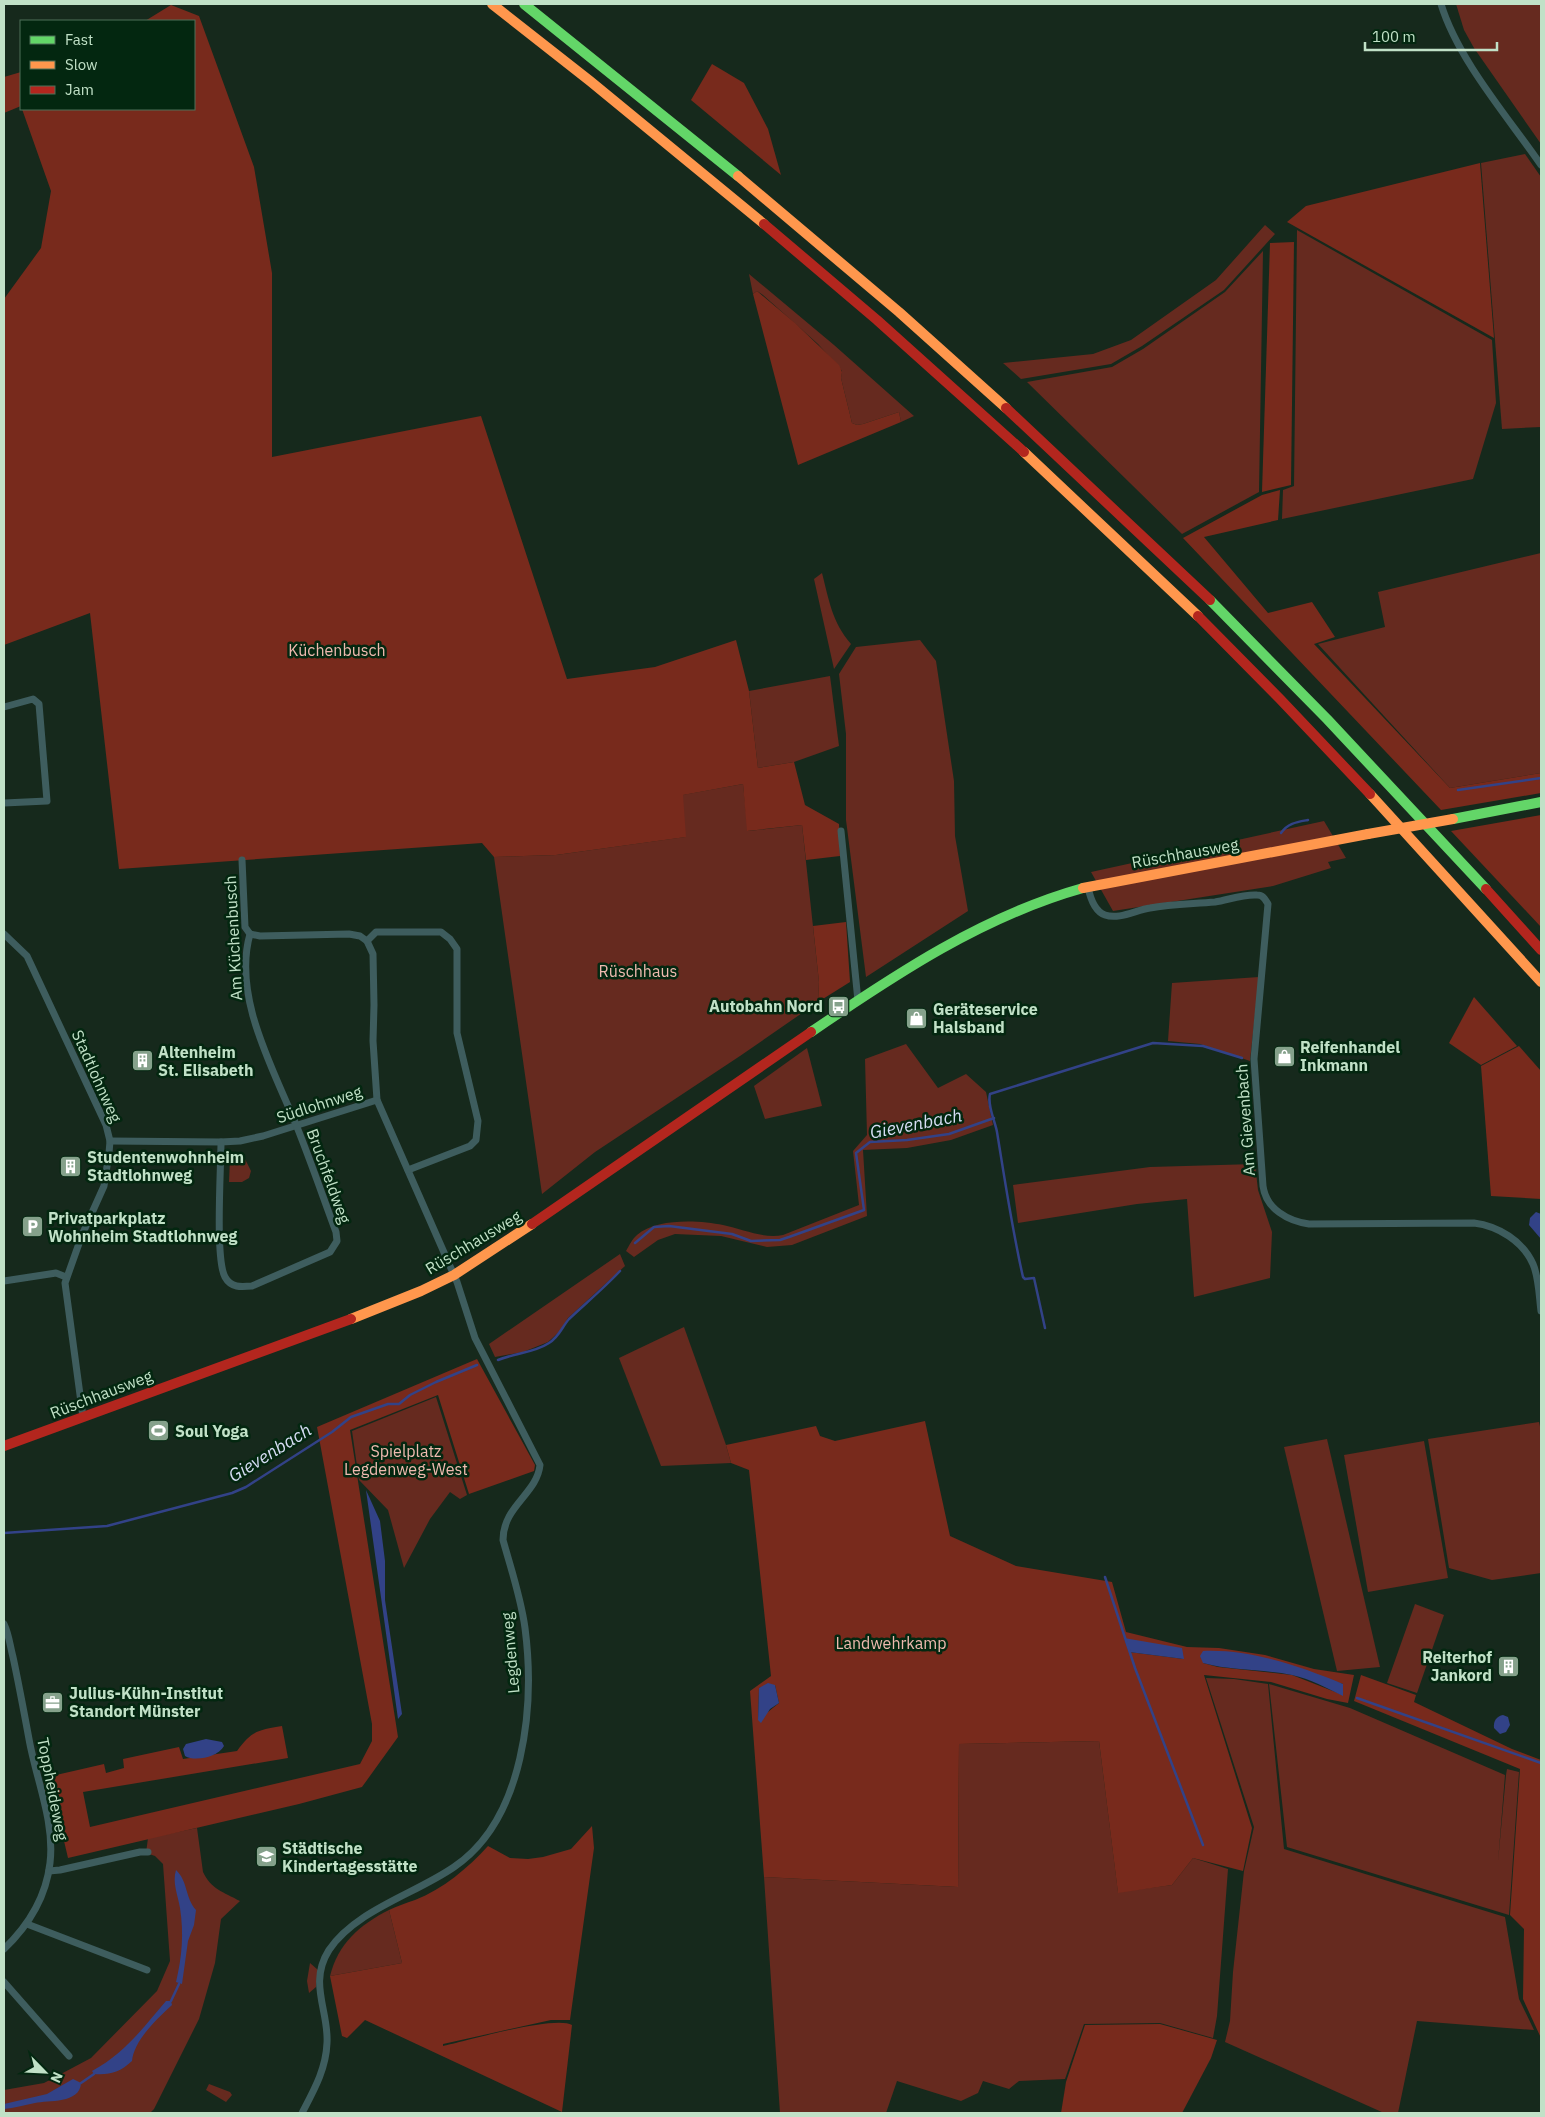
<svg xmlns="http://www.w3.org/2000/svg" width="1545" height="2117" font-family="'IBM Plex Sans',sans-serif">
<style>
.green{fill:#662a1f}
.forest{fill:#782a1c;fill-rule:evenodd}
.water{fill:#324287}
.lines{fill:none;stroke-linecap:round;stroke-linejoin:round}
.stream{stroke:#324287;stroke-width:2.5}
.street{stroke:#3e5d5e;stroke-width:7}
.fast{stroke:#63d668;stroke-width:10}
.slow{stroke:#ff974d;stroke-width:10}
.jam{stroke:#b3261e;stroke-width:10}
.slow-bridge{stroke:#ff974d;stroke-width:10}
.labels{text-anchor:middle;stroke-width:5;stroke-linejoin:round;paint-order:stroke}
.park-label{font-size:16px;fill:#efbaaf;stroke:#032710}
.street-label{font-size:16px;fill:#c1e1c7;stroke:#032710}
.poi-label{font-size:16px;font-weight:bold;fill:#c1e1c7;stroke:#032710;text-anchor:start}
.water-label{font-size:18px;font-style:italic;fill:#d6ddf4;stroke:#032710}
</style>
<rect width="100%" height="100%" fill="#16291c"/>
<!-- green -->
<g class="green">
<path d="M 1456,4 L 1541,4 L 1541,144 L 1474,48 L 1464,30 Z"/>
<path d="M 1525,154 L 1541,177 L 1541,427 L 1502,429 L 1481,163 Z"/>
<path d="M 1265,225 L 1275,234 L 1224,290 L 1142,346 L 1111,364 L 1021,379 L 1003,363 L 1093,354 L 1131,340 L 1216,280 Z"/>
<path d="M 1297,230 L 1492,340 L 1496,403 L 1473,479 L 1282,519 L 1283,490 L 1294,486 Z"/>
<path d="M 1263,251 L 1259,492 L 1182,534 L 1027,382 L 1112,367 L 1143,349 L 1225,292 Z"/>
<path d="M 749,274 L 834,345 L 914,416 L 901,422 L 899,412 L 863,424 L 857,425 L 852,423 L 841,378 L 842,371 L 818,344 L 763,295 L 757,291 L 753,294 Z"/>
<path d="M 1541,553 L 1541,773 L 1450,788 L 1318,644 L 1385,627 L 1378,592 Z"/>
<path d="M 822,573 C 829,600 832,622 851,644 L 834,669 L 814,579 Z"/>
<path d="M 920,640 L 936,661 L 954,781 L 955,836 L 968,911 L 866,977 L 846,820 L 846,734 L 839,674 L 856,647 Z"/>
<path d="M 830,676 L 839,746 L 794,762 L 758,768 L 749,691 Z"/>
<path d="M 743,784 L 748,831 L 802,825 L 819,982 L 818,1002 L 740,1056 L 595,1152 L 542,1194 L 494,857 L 556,855 L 685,837 L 682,795 Z"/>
<path d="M 1324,821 L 1346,858 L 1328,862 L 1331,868 L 1273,886 L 1113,911 L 1091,872 Z"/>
<path d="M 1259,977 L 1250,1061 L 1200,1044 L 1168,1041 L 1172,983 Z"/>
<path d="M 906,1044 L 938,1088 L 966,1074 L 986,1092 L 993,1125 L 951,1140 L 907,1148 L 863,1150 L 867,1216 L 792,1245 L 767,1247 L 721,1236 L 675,1234 L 658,1240 L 634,1257 L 626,1251 C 629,1246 632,1239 637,1235 C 656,1218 699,1220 723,1225 C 743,1229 763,1239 783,1235 L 859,1205 L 853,1151 L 867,1135 L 865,1059 Z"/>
<path d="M 807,1048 L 822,1106 L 765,1119 L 754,1086 Z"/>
<path d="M 242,1153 L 251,1171 L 249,1178 L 242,1182 L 229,1182 L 230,1158 L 236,1154 Z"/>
<path d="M 1255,1164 L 1258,1190 L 1272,1232 L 1270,1278 L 1194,1297 L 1187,1199 L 1137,1204 L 1018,1223 L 1013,1185 L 1150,1167 Z"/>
<path d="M 620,1254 L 625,1266 L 568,1318 L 560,1331 L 548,1342 L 523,1352 L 495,1357 L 489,1344 Z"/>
<path d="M 684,1327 L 726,1445 L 731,1463 L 661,1466 L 619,1358 Z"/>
<path d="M 436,1397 L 467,1495 L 460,1499 L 450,1492 L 430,1519 L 404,1568 L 388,1510 L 359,1480 L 352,1431 Z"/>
<path d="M 1539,1422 L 1541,1431 L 1541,1573 L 1492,1580 L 1449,1568 L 1428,1439 Z"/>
<path d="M 1327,1439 L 1380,1667 L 1337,1671 L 1284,1447 Z"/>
<path d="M 1424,1441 L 1448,1578 L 1368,1592 L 1344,1455 Z"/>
<path d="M 1415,1604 L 1444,1615 L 1417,1693 L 1387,1683 Z"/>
<path d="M 1206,1678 L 1234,1679 L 1268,1684 L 1284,1849 L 1505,1917 L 1519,1999 L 1534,2030 L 1417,2021 L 1398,2113 L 1384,2113 L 1225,2042 L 1230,2021 L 1233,1972 L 1244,1871 L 1254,1827 Z"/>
<path d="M 1269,1684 L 1350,1708 L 1505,1775 L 1498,1862 L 1506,1775 L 1507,1769 L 1519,1772 L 1509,1915 L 1287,1847 Z"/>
<path d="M 1099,1741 L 1118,1892 L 1172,1885 L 1193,1858 L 1228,1869 L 1217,2016 L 1213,2038 L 1160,2023 L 1084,2024 L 1065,2079 L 1019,2081 L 1009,2089 L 983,2081 L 978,2093 L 961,2101 L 897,2081 L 886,2113 L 780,2113 L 764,1877 L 958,1887 L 959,1744 Z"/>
<path d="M 197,1828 L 203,1872 C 211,1889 223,1892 240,1901 L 221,1919 L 215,1963 L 199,2019 L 154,2109 L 150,2113 L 4,2113 L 4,2090 L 44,2083 L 91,2058 L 157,1991 L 170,1961 L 163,1864 L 155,1856 L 146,1853 L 148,1838 Z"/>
<path d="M 389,1910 L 402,1963 L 330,1976 C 338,1944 359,1925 389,1910 Z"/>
<path d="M 310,1963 L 318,1970 L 316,1987 L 309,1993 L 307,1981 Z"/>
<path d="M 209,2084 L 230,2092 L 232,2095 L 226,2102 L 206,2090 Z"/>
</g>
<!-- forest -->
<g class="forest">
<path d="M 171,5 L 199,16 L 254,167 L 272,273 L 272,457 L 481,416 L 567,679 L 655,667 L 736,640 L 749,691 L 758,768 L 794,762 L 805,805 L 839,824 L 840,856 L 806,860 L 802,825 L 747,831 L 743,784 L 683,795 L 686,837 L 556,855 L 494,857 L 482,843 L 119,869 L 90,613 L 4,645 L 4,299 L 41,248 L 51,191 L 22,109 L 194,109 L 194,21 L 145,21 Z"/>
<path d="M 712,64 L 744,83 L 768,129 L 781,175 L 691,100 Z"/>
<path d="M 21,72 L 21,106 L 4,113 L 4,77 Z"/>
<path d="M 1480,163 L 1494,338 L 1287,222 L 1306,206 Z"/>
<path d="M 1294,242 L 1291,485 L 1262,492 L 1270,243 Z"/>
<path d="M 757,291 L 795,323 L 839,365 L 842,372 L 841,378 L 852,423 L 857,425 L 863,424 L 899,412 L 901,422 L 798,465 L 753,294 Z"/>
<path d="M 1280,490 L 1278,520 L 1204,537 L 1268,613 L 1312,602 L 1335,637 L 1314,644 L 1450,788 L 1541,773 L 1541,793 L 1441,810 L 1183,538 L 1262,495 Z"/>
<path d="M 1541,815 L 1541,927 L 1451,831 Z"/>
<path d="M 846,922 L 850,982 L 818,1002 L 819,982 L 813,926 Z"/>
<path d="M 1474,997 L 1517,1046 L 1481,1065 L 1449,1043 Z"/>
<path d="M 1519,1046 L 1541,1071 L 1541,1199 L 1491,1196 L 1481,1066 Z"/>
<path d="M 477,1359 L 535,1465 L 534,1471 L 469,1494 L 438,1395 L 350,1430 L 398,1737 L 362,1787 L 299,1804 L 68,1858 L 54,1798 L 47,1799 L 43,1778 L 104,1764 L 106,1773 L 124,1768 L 123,1759 L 179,1747 L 183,1759 L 237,1751 C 251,1731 258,1730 282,1726 L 288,1758 L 83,1792 L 90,1827 L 360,1764 L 372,1741 L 372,1724 L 317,1427 Z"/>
<path d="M 925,1421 L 950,1536 L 1016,1566 L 1112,1582 L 1126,1632 L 1187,1647 L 1219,1648 L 1265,1655 L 1314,1669 L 1354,1675 L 1348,1703 L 1327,1699 L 1271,1682 L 1204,1675 L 1252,1828 L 1243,1871 L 1193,1858 L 1172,1885 L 1118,1893 L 1099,1741 L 959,1744 L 958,1887 L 764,1877 L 750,1691 L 771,1676 L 749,1470 L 731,1463 L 726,1445 L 816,1426 L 820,1436 L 835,1441 ZM 1124,1638 L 1184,1659 L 1129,1652 ZM 1203,1651 L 1234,1653 L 1343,1684 L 1343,1695 L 1292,1675 L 1218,1667 L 1203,1663 ZM 775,1685 L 779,1703 L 758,1720 L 759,1688 Z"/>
<path d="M 1361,1675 L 1416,1695 L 1414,1702 L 1512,1749 L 1541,1760 L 1541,2038 L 1523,1999 L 1524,1929 L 1510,1915 L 1520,1769 L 1354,1701 Z"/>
<path d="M 592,1826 L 594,1848 L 570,2020 L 551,2020 L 443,2044 L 443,2046 C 466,2041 555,2015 572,2025 L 562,2112 L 365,2020 L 347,2038 L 342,2036 L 330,1976 L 402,1963 L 389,1910 C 397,1906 406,1903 415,1900 C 443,1889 468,1868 488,1846 L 510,1858 L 528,1859 L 543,1857 L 571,1849 Z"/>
<path d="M 1160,2024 L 1217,2040 L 1211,2058 L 1182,2113 L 1061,2113 L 1066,2082 L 1085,2025 Z"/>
</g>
<!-- water -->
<g class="water">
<path d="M 1536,1212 L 1541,1214 L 1541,1239 L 1529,1225 L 1530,1218 Z"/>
<path d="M 366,1490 L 380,1521 L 385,1561 L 385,1600 L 402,1714 L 398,1719 Z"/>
<path d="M 1124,1638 L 1182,1648 L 1184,1659 L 1129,1652 Z"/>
<path d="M 1203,1651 C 1251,1649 1299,1666 1343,1684 L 1343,1696 C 1327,1688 1310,1679 1292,1675 C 1263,1669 1232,1671 1203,1663 L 1200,1656 Z"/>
<path d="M 768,1683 L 775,1685 L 779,1703 L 770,1709 L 761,1723 L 758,1720 L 759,1688 Z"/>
<path d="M 1503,1715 L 1508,1717 L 1510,1725 L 1506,1732 L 1500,1734 L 1494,1728 C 1493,1721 1497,1716 1503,1715 Z"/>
<path d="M 206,1739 L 222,1742 L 224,1746 C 218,1757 195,1762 185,1756 L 183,1749 L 186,1744 Z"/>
<path d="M 176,1870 C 188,1881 185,1898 196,1910 L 194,1925 L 188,1941 L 182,1984 L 176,1982 C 182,1957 184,1934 180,1908 C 178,1895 172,1883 176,1870 Z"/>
<path d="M 166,2001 L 171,2001 L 172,2005 C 157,2019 134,2040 132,2061 C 120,2072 111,2075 94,2074 L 92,2071 C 125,2053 142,2029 166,2001 Z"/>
<path d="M 73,2079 L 81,2083 C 80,2104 48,2100 35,2103 C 24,2105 14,2108 4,2109 L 4,2104 L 47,2094 Z"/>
</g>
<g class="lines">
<!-- stream -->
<g class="stream">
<path d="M 1458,790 L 1541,778"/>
<path d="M 1281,833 C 1288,823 1297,822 1308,820"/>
<path d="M 635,1243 L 654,1227 L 669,1226 L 732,1234 L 751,1241 L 780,1240 L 789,1237 L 864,1210 L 856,1153 L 870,1142 L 907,1140 L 949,1134 L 994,1118"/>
<path d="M 1045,1328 L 1034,1278 L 1025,1279 L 1023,1277 C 1012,1229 1005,1181 997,1132 C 995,1121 987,1105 990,1094 L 1153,1043 L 1203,1046 L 1242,1058"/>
<path d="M 498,1360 C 515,1353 534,1353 549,1343 C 559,1337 562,1327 569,1319 C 586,1303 604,1288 620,1271"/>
<path d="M 4,1533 L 107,1526 L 232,1493 L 246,1487 L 332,1432 L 351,1417 L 388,1404 L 399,1404 L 410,1395 L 436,1382 L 477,1365"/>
<path d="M 1105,1577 L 1135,1668 L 1203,1845"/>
<path d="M 1357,1698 L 1541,1763"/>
<path d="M 171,2001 L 179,1984"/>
<path d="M 81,2083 L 94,2074"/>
</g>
<!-- street -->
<g class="street">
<path d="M 1441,4 C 1458,60 1508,117 1541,165"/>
<path d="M 4,707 L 33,699 L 39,704 L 47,801 L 4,803"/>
<path d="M 841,831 L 858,1001"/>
<path d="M 1088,887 C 1090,897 1094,911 1105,915 C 1119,920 1136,910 1150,908 C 1171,904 1193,904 1215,902 C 1228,900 1243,894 1257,895 C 1263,895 1265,899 1268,904 L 1254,1059 L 1263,1186 C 1266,1209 1288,1221 1309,1224 L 1474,1223 C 1498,1226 1523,1241 1533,1264 C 1539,1278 1539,1296 1541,1311"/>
<path d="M 4,934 L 27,956 L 106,1125 L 110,1141 L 109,1153 L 104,1186 L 82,1235 L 65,1283 L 83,1417"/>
<path d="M 250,934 L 260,936 L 349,934 L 360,936 L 367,941 L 373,954 L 374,1005 L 373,1041 L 377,1100 L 457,1282 L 475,1338 L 540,1465 C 537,1494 503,1506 503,1540 C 511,1569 521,1598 525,1628 C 535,1705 525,1819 454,1867 C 415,1894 356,1910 329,1950 C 308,1983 329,2011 327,2043 C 326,2069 314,2090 302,2113"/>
<path d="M 367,941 L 376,932 L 441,932 L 450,939 L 457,949 L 457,1033 L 478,1121 L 476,1140 L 470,1146 L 408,1170"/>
<path d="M 110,1141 L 221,1142 L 240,1141 L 263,1136 L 377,1100"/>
<path d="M 221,1142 C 221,1168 215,1259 225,1277 C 231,1288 241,1287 252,1286 L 330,1252 L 337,1241 L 336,1232 C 323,1197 311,1162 297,1127 C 274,1070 232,997 250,934 L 245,927 L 242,860"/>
<path d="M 4,1281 L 56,1273 L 66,1277"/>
<path d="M 4,1624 C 9,1634 10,1646 13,1657 C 19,1685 24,1712 29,1739 C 36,1779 55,1822 50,1863 C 46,1897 28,1926 4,1949"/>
<path d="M 49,1871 L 60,1870 L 140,1852 L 148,1852"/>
<path d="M 27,1924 L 147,1970"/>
<path d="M 4,1982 L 69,2056"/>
</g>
<!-- fast -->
<g class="fast">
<path d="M 524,4 L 738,176"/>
<path d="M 1210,600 L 1327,719 L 1486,889"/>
<path d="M 1453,819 L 1541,802"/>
<path d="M 811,1032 C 896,974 983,916 1083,888"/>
</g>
<!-- slow -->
<g class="slow">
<path d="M 492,4 L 590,81 L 764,224"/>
<path d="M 738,176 L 899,312 L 1006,408"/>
<path d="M 1024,452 L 1198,616"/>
<path d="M 1370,794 L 1541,982"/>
<path d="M 1083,888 L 1368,834"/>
<path d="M 351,1319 L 421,1291 L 454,1275 L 532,1224"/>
</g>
<!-- jam -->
<g class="jam">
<path d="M 764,224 L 877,320 L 1024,452"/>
<path d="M 1006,408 L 1210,600"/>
<path d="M 1198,616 L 1280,699 L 1370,794"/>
<path d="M 1486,889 L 1541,950"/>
<path d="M 532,1224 L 811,1032"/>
<path d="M 4,1446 L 351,1319"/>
</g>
<!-- slow-bridge -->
<path class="slow-bridge" d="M 1368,834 L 1453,819"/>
</g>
<!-- icons -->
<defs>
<symbol id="bus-square" viewBox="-11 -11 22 22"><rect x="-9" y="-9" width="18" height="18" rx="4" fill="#85a18b" stroke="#032710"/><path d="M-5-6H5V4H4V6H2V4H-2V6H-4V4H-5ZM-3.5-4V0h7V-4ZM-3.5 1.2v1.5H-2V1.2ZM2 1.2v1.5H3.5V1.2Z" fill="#fff"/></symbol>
<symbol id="shop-square" viewBox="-11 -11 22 22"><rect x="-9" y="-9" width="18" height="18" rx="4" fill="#85a18b" stroke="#032710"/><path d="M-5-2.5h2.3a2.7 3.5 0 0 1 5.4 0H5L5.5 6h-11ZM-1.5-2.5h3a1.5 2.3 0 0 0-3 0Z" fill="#fff"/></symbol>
<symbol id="building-square" viewBox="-11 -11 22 22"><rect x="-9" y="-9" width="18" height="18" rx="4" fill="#85a18b" stroke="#032710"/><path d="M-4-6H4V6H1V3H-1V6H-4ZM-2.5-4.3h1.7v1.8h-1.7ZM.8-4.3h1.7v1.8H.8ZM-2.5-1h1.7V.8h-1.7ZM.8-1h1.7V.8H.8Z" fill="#fff"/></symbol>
<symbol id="parking-square" viewBox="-11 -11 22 22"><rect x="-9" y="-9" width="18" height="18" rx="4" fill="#85a18b" stroke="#032710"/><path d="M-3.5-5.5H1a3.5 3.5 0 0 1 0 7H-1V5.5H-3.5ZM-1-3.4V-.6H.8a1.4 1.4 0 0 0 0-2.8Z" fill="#fff"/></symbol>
<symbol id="stadium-square" viewBox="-11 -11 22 22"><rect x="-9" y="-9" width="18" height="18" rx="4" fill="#85a18b" stroke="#032710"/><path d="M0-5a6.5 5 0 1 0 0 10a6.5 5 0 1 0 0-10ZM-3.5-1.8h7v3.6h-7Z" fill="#fff"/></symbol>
<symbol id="office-square" viewBox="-11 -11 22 22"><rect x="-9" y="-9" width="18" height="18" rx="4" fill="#85a18b" stroke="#032710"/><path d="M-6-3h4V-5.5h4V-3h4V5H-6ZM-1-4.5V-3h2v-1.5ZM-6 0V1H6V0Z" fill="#fff"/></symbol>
<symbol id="school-square" viewBox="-11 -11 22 22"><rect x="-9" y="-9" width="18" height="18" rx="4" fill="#85a18b" stroke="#032710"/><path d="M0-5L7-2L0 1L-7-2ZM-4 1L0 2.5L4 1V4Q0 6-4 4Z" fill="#fff"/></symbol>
</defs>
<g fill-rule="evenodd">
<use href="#bus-square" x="826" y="994" width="25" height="25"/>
<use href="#shop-square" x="904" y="1006" width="25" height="25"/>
<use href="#shop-square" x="1272" y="1044" width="25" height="25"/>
<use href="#building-square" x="130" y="1048" width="25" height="25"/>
<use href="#building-square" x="58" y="1154" width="25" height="25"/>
<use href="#parking-square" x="20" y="1214" width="25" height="25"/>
<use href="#stadium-square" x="146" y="1418" width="25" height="25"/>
<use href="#building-square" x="1496" y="1654" width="25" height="25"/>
<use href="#office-square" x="40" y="1690" width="25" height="25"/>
<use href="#school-square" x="254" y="1844" width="25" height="25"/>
</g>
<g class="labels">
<!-- park labels -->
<g class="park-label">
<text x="337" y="656">Küchenbusch</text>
<text x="638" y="977">Rüschhaus</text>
<text x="406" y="1457">Spielplatz<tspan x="406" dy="18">Legdenweg-West</tspan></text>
<text x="891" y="1649">Landwehrkamp</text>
</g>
<!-- street labels -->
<g class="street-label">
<text transform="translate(1185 853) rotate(-10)" y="6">Rüschhausweg</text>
<text transform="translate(233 938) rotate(-93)" y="6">Am Küchenbusch</text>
<text transform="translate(97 1076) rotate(66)" y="6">Stadtlohnweg</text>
<text transform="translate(319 1104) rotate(-18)" y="6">Südlohnweg</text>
<text transform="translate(1245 1120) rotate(-94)" y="6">Am Gievenbach</text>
<text transform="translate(329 1176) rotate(70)" y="6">Bruchfeldweg</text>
<text transform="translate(473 1242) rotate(-31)" y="6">Rüschhausweg</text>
<text transform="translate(101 1394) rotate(-21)" y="6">Rüschhausweg</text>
<text transform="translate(510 1653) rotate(-95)" y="6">Legdenweg</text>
<text transform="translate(53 1789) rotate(79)" y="6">Toppheideweg</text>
</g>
<!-- poi labels -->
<g class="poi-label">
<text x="823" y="1012" text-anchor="end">Autobahn Nord</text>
<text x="933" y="1015">Geräteservice<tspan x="933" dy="18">Halsband</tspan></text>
<text x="1300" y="1053">Reifenhandel<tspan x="1300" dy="18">Inkmann</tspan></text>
<text x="158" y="1058">Altenheim<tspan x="158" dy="18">St. Elisabeth</tspan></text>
<text x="87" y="1163">Studentenwohnheim<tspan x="87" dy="18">Stadtlohnweg</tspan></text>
<text x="48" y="1224">Privatparkplatz<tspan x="48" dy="18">Wohnheim Stadtlohnweg</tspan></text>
<text x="175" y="1437">Soul Yoga</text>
<text x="1492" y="1663" text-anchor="end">Reiterhof<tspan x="1492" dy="18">Jankord</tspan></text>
<text x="69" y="1699">Julius-Kühn-Institut<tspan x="69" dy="18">Standort Münster</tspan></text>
<text x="282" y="1854">Städtische<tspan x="282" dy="18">Kindertagesstätte</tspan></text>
</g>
<!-- water labels -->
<g class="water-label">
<text transform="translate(916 1124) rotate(-11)" y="6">Gievenbach</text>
<text transform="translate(270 1453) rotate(-32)" y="6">Gievenbach</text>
</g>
</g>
<!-- border -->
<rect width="1545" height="2117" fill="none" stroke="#c1e1c7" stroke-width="10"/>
<!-- legend -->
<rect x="20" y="20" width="175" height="90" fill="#032710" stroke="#4f7159"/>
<rect x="30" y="36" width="25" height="8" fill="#63d668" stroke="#4f7159"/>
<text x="65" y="45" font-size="15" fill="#c1e1c7">Fast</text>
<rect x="30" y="61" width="25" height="8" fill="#ff974d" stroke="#4f7159"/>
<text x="65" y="70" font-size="15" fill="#c1e1c7">Slow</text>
<rect x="30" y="86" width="25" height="8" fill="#b3261e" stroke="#4f7159"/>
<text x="65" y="95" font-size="15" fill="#c1e1c7">Jam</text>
<!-- north arrow -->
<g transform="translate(45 2072) rotate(114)" stroke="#032710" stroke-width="4" paint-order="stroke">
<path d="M0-4L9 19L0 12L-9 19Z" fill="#c1e1c7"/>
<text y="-8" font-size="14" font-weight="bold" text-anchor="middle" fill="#c1e1c7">N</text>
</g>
<!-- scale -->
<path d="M1365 42v8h132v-8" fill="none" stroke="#c1e1c7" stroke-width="2.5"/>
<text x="1372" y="42" font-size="15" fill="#c1e1c7" stroke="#032710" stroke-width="4" paint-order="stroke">100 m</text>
</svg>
